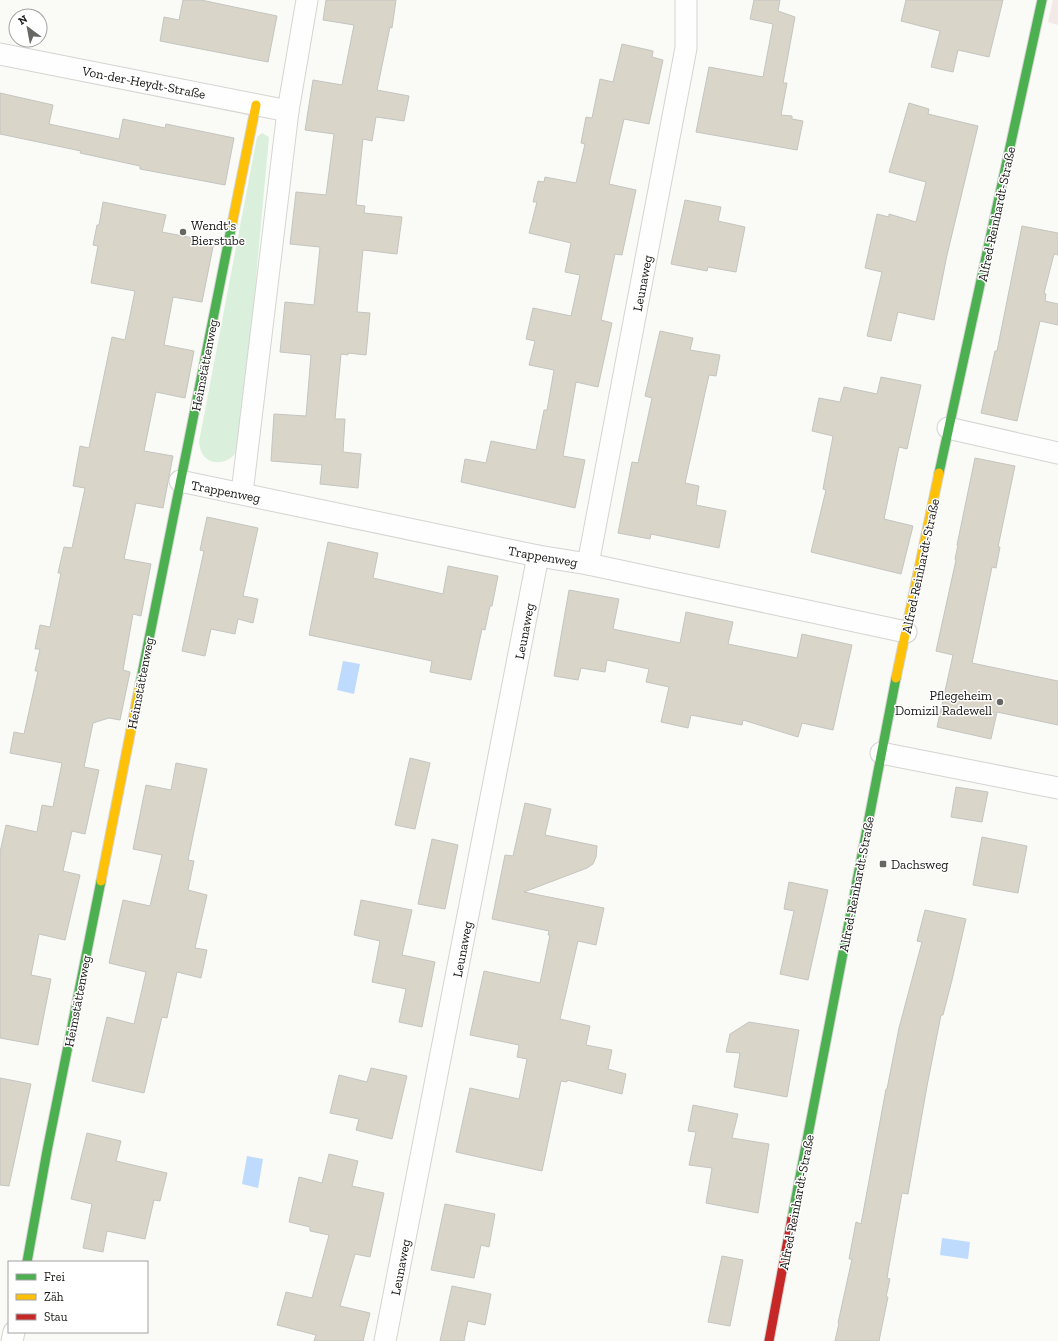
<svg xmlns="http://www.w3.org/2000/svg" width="1058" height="1341" font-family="'Zilla Slab',serif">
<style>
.industrial{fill:#f3e9e6}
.green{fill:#daf0dc}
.water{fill:#bedafc}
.building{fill:#d9d5c8;stroke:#c4c4c1}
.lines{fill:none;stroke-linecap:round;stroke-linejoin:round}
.street-casing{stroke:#d4d4d1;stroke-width:23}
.fast-casing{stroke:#d4d4d1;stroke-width:11}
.slow-casing{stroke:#d4d4d1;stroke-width:11}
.jam-casing{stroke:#d4d4d1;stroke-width:11}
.street{stroke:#fefefe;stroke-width:21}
.fast{stroke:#4caf50;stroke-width:9}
.slow{stroke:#ffc107;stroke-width:9}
.jam{stroke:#c62828;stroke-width:9}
.poi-dot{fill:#666663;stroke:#fff;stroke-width:1.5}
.labels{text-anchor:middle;stroke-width:3;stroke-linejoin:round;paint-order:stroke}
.street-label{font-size:13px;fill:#171614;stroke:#fff}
.poi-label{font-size:13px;fill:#171614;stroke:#fff;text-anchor:start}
</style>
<rect width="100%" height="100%" fill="#fafaf6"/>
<!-- industrial -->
<path class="industrial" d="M 1053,0 L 1058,0 L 1058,25 L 1048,22 Z"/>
<!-- green -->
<path class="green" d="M 262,133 L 269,137 L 242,431 C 240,438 239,447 236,452 C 231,462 214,466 206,458 C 201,454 200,448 199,442 L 257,137 Z"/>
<!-- water -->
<g class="water">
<path d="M 343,661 L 360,664 L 354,694 L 337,690 Z"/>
<path d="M 247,1156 L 263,1159 L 258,1188 L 242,1184 Z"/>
<path d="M 942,1238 L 970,1242 L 968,1259 L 940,1255 Z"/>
</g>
<!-- building -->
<g class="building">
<path d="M 183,0 L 201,0 L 277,16 L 268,62 L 160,41 L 164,17 L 179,20 Z"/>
<path d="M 326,0 L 396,0 L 392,28 L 390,27 L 377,90 L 409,96 L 404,121 L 376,117 L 372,141 L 363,139 L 356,205 L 365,206 L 364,213 L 402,217 L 397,254 L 363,250 L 357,312 L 370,313 L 366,355 L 348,353 L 348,355 L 341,354 L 335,419 L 345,419 L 343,452 L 361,454 L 358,488 L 320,484 L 322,465 L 271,461 L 274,414 L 306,416 L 311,355 L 280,352 L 285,302 L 314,305 L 320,247 L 290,244 L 296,192 L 326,195 L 334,134 L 305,130 L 313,80 L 342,85 L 354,25 L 323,20 Z"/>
<path d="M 754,0 L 780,0 L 778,11 L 795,17 L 783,83 L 787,83 L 781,115 L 792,116 L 792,119 L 803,121 L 797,150 L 696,132 L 709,67 L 763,77 L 773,24 L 750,19 Z"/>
<path d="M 906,0 L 1003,0 L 989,57 L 958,50 L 953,72 L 931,67 L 940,31 L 901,21 Z"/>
<path d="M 622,44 L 653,51 L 652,57 L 663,60 L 649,124 L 624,119 L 609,184 L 636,190 L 622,255 L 615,254 L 601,320 L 612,323 L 598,387 L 576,382 L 563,456 L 585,460 L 575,508 L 461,482 L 465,459 L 486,463 L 491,441 L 536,450 L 544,410 L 547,410 L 554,370 L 529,365 L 535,341 L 526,339 L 533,308 L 571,316 L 580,275 L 565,272 L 571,243 L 529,233 L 537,202 L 533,202 L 538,181 L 544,182 L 545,177 L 576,183 L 585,144 L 581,143 L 586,117 L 592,118 L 600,79 L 613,82 Z"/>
<path d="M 0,93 L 53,105 L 49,124 L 119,139 L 123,119 L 165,128 L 166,124 L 234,138 L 225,185 L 140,169 L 140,166 L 80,153 L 81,151 L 0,134 Z"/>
<path d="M 909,103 L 929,109 L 928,114 L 978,126 L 947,255 L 934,320 L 898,312 L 891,341 L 867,336 L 882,272 L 865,268 L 877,214 L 889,217 L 889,214 L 916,222 L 926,182 L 889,172 Z"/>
<path d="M 685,200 L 721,207 L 718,221 L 745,227 L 736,272 L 708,267 L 707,271 L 671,264 Z"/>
<path d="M 103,202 L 166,215 L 162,232 L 214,242 L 202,302 L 173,297 L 164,345 L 194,351 L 185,398 L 156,392 L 144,451 L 173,456 L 163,508 L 136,503 L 124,559 L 151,564 L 141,616 L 133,614 L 123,670 L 130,672 L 120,720 L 109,718 L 93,723 L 84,767 L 99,770 L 85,834 L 72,831 L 63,871 L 80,875 L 65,940 L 39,934 L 31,975 L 51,979 L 38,1045 L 0,1038 L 0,852 L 6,825 L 37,832 L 42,805 L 53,807 L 62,763 L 10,753 L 14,732 L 24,734 L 38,671 L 35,671 L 40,649 L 35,649 L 40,625 L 50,627 L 61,573 L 58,573 L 64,547 L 72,548 L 85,488 L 73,486 L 80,446 L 89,448 L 112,337 L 125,340 L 135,291 L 91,283 L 98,246 L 93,245 L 97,225 L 99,225 Z"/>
<path d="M 1022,226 L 1058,233 L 1058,255 L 1054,254 L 1044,293 L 1046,294 L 1045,301 L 1058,304 L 1058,325 L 1040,321 L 1017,421 L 981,413 L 995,351 L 997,351 Z"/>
<path d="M 660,331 L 693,338 L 690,350 L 720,355 L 716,376 L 709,375 L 685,483 L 699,486 L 696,505 L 726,511 L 719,548 L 651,534 L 650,539 L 618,533 L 632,462 L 638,463 L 652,398 L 645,396 Z"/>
<path d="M 881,377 L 921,385 L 907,449 L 899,447 L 884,519 L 913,526 L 901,574 L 811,552 L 826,490 L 823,489 L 833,436 L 812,431 L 819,398 L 840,402 L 844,387 L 877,394 Z"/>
<path d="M 975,458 L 1015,466 L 998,547 L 1000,547 L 996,568 L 992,567 L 972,663 L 1058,681 L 1058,725 L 997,712 L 991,739 L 937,727 L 953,655 L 936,651 L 956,560 L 955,559 L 958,545 L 957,545 Z"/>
<path d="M 207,517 L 258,528 L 243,596 L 258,599 L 253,623 L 238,619 L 235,634 L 211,629 L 205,656 L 182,651 L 204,551 L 200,550 Z"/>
<path d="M 328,542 L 378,553 L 373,578 L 443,594 L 448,566 L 498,576 L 492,606 L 490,606 L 485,630 L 482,629 L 471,680 L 430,672 L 432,661 L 309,635 Z"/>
<path d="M 569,590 L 619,599 L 613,629 L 680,643 L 686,612 L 733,622 L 728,644 L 797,658 L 802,634 L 852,645 L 833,730 L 802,723 L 798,737 L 743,720 L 742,725 L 691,715 L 688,728 L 661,722 L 669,687 L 646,682 L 649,669 L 607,660 L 605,672 L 581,668 L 578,680 L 554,676 Z"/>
<path d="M 410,758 L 430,763 L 415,829 L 395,825 Z"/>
<path d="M 176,763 L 207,769 L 188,860 L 194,861 L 188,890 L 207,895 L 195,948 L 207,950 L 201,978 L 177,972 L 167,1018 L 162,1017 L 144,1093 L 92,1081 L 107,1017 L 134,1024 L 146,972 L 109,963 L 123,900 L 150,906 L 162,855 L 133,849 L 146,785 L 171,790 Z"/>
<path d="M 956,787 L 988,792 L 982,822 L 951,817 Z"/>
<path d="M 525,803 L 551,809 L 545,835 L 597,846 L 596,857 L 593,864 L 587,868 L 524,892 L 604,908 L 596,945 L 578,941 L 560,1019 L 590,1026 L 586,1045 L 612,1050 L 608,1069 L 626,1074 L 622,1094 L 567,1080 L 567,1082 L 561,1081 L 542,1171 L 456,1152 L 470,1088 L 519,1099 L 527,1059 L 517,1057 L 519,1045 L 470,1035 L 484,971 L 540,983 L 550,935 L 548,935 L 549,931 L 492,919 L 505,855 L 513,856 Z"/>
<path d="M 982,837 L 1027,846 L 1018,893 L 973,885 Z"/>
<path d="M 432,839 L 458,845 L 445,909 L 418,904 Z"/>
<path d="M 789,882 L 828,890 L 808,980 L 780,974 L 794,911 L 784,909 Z"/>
<path d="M 361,900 L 412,910 L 402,955 L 435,962 L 422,1027 L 399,1022 L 406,989 L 372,982 L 380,941 L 354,935 Z"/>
<path d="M 925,910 L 966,919 L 952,980 L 943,1015 L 941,1015 L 927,1086 L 908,1194 L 902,1193 L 887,1278 L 890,1279 L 886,1297 L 888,1297 L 879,1341 L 835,1341 L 839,1323 L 838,1323 L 852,1259 L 849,1259 L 856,1222 L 861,1224 L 886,1089 L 887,1089 L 899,1028 L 922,942 L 917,941 Z"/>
<path d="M 749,1022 L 799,1030 L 787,1097 L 734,1087 L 740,1053 L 726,1052 L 730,1034 Z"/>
<path d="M 371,1068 L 407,1076 L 392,1139 L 356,1130 L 359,1119 L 330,1113 L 339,1075 L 367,1082 Z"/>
<path d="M 0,1078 L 31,1084 L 9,1186 L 0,1185 Z"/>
<path d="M 693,1105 L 738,1114 L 732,1138 L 769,1144 L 758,1213 L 706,1203 L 712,1168 L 689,1165 L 696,1132 L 688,1131 Z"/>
<path d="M 87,1133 L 121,1141 L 116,1161 L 167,1173 L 160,1201 L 154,1200 L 145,1239 L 107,1231 L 103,1252 L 83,1248 L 92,1204 L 71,1199 Z"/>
<path d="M 329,1154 L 358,1161 L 352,1186 L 384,1193 L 370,1257 L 355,1254 L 340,1306 L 370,1313 L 363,1341 L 314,1341 L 316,1335 L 277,1325 L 286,1292 L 312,1298 L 329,1235 L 310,1231 L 310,1227 L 289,1222 L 299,1177 L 322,1183 Z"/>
<path d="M 445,1204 L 495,1214 L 489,1247 L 481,1245 L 474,1278 L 431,1270 Z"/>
<path d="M 722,1256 L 743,1260 L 730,1326 L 708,1322 Z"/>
<path d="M 452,1286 L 491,1294 L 485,1325 L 468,1321 L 464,1341 L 440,1341 Z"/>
</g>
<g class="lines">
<defs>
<g id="street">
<path d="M 0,54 L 288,111"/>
<path d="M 948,428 L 1058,453"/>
<path d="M 180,481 L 538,556 L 588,564 L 906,632"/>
<path d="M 242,493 L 288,111 L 307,0"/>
<path d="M 588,564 L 686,48 L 686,0"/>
<path d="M 881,753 L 1058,788"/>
<path d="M 12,1341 L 14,1332"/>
<path d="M 385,1341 L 538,556"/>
</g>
<g id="fast">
<path d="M 939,473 L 1042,0"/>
<path d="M 140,684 L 232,224"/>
<path d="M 792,1218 L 896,678"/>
<path d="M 27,1262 L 47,1151 L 101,881"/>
</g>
<g id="slow">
<path d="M 232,224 L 256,105"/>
<path d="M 896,678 L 939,473"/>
<path d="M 101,881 L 140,684"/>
</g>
<path id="jam" d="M 769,1341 L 792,1218"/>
</defs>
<!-- street casing -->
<use href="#street" class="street-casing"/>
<!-- fast casing -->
<use href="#fast" class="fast-casing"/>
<!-- slow casing -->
<use href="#slow" class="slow-casing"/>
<!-- jam casing -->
<use href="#jam" class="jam-casing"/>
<!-- street -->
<use href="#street" class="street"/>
<!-- fast -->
<use href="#fast" class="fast"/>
<!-- slow -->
<use href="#slow" class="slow"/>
<!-- jam -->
<use href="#jam" class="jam"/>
</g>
<!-- markers -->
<g class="poi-dot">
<circle cx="183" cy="232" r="4"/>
<circle cx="1000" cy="702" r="4"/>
<rect x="879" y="860" width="8" height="8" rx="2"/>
</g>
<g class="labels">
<!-- street labels -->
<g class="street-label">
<text transform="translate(144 82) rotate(11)" y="5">Von-der-Heydt-Straße</text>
<text transform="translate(996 214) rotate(-78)" y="5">Alfred-Reinhardt-Straße</text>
<text transform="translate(642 283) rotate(-79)" y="5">Leunaweg</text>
<text transform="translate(204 365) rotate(-79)" y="5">Heimstättenweg</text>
<text transform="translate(226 491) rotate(11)" y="5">Trappenweg</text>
<text transform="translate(543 556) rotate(10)" y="5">Trappenweg</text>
<text transform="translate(920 566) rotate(-78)" y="5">Alfred-Reinhardt-Straße</text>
<text transform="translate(524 631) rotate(-79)" y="5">Leunaweg</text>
<text transform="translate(140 683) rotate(-79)" y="5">Heimstättenweg</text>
<text transform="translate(856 884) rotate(-79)" y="5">Alfred-Reinhardt-Straße</text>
<text transform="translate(462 949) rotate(-79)" y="5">Leunaweg</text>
<text transform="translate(77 1001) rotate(-79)" y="5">Heimstättenweg</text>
<text transform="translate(796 1202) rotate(-79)" y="5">Alfred-Reinhardt-Straße</text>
<text transform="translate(400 1267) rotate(-79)" y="5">Leunaweg</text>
</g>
<!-- poi labels -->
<g class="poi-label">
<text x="191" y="230">Wendt's<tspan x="191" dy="15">Bierstube</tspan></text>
<text x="992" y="700" text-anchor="end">Pflegeheim<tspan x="992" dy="15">Domizil Radewell</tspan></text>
<text x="891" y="869">Dachsweg</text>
</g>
</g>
<!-- legend -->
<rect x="8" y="1261" width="140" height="72" fill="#ffffff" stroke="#a2a2a1"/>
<rect x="16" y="1274" width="20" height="6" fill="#4caf50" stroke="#a2a2a1"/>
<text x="44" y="1281" font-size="12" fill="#171614">Frei</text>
<rect x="16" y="1294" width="20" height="6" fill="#ffc107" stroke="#a2a2a1"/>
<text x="44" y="1301" font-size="12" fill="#171614">Zäh</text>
<rect x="16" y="1314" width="20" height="6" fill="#c62828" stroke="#a2a2a1"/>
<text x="44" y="1321" font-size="12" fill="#171614">Stau</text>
<!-- north arrow -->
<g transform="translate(28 28) rotate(328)"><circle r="19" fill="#ffffff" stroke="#a2a2a1"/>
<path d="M0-3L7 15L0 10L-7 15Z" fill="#666663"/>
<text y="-6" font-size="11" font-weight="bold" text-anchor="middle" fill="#171614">N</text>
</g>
</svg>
